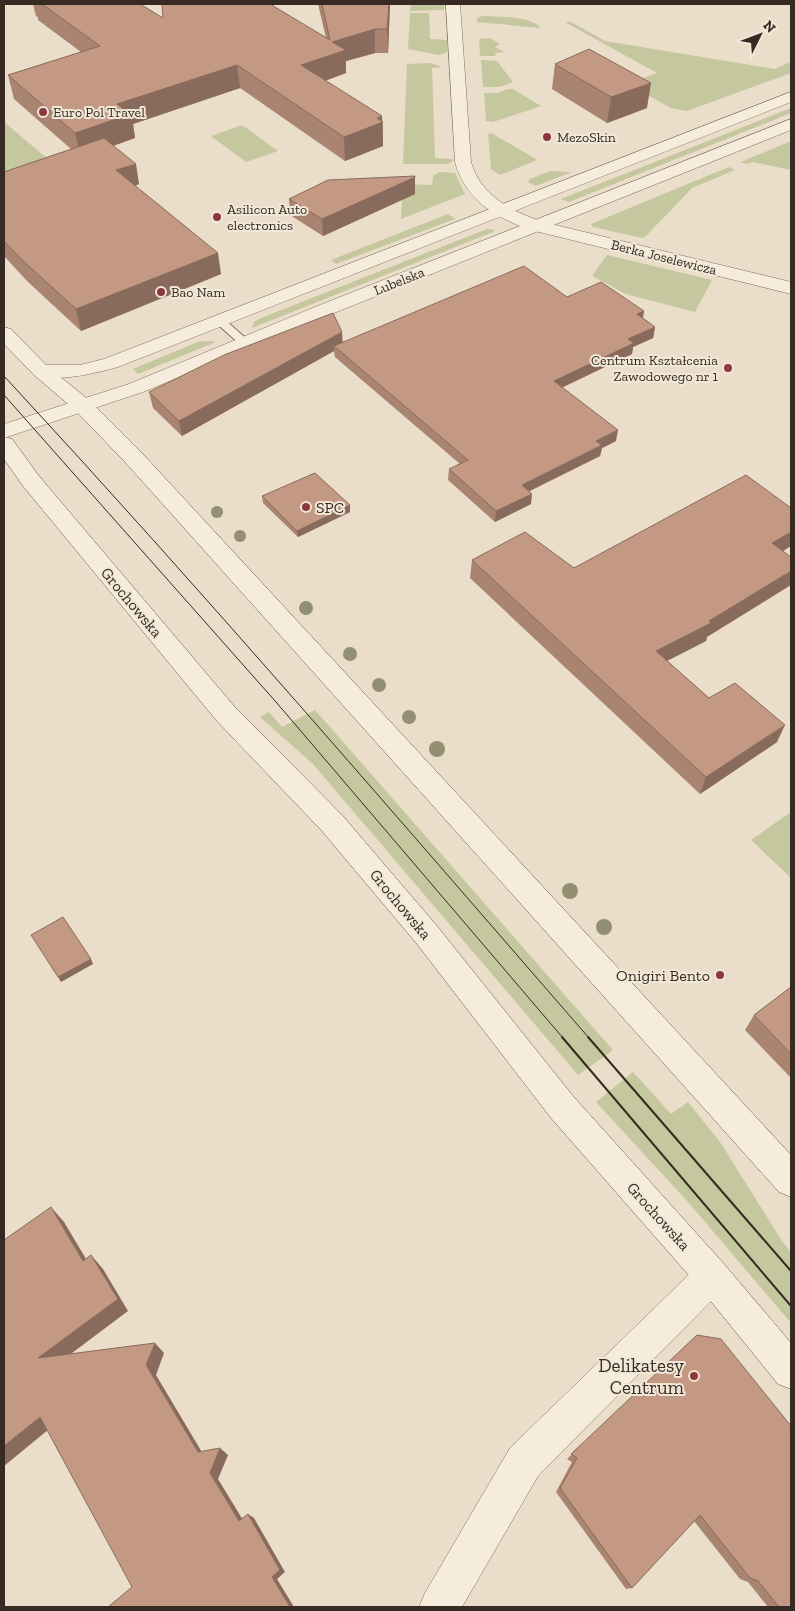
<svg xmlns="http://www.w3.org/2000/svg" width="795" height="1611" font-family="'Zilla Slab',serif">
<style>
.green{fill:#c5c79e}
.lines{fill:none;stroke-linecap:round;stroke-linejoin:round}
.service-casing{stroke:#847060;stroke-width:2}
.minor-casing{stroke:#847060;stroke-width:1}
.tertiary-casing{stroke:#847060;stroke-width:1}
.secondary-casing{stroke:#665243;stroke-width:1}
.service{fill:#f5ecdc;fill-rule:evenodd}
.minor{fill:#f5ecdc;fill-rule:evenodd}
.tertiary{fill:#f5ecdc;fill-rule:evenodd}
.secondary{fill:#f5ecdc;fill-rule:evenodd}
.tram-far1{stroke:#362a22;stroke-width:1}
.tram{stroke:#362a22;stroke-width:2}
.tree{fill:#928f72}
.wall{fill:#a88471}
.shaded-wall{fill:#886b5c}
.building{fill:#c39983;stroke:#886b5c}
.poi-dot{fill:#8c373e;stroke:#f2e8d8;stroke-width:2}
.labels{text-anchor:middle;stroke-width:4;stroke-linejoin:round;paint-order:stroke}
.far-poi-label{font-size:14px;fill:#362a22;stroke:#f2e8d8;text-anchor:start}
.far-street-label{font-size:14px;fill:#362a22;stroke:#f2e8d8}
.poi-label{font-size:16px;fill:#362a22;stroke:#f2e8d8;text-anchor:start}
.street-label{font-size:16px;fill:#362a22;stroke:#f2e8d8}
.near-poi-label{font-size:19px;fill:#362a22;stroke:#f2e8d8;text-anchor:end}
</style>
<rect width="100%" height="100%" fill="#eaddc9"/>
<!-- green -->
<g class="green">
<path d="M 411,4 L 444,4 L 444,10 L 410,11 Z"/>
<path d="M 410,13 L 429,13 L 430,39 L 447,40 L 447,52 L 439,55 L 408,49 Z"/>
<path d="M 482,16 C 499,17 529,15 541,28 L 477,22 L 477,18 Z"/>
<path d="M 565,22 L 571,22 L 605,41 L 775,69 L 790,62 L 791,63 L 791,73 L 687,111 L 671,108 L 631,86 L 630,83 L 657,73 Z"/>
<path d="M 490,38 L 500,44 L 495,47 L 504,52 L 496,53 L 495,56 L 480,56 L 479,39 Z"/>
<path d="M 481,60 L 497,61 L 513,82 L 499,87 L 483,87 Z"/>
<path d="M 431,63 L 442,67 L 432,68 L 435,158 L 453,159 L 452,162 L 447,164 L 403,164 L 407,64 Z"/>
<path d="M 508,89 L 513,89 L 541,106 L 493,122 L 486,121 L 484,93 L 497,93 Z"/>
<path d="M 791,108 L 791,113 L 569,202 L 561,199 Z"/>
<path d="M 4,122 L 55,165 L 4,182 Z"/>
<path d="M 242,125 L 278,151 L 246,162 L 211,136 Z"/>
<path d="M 491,133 L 536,159 L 535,161 L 500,175 L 491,169 L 488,134 Z"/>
<path d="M 791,141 L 791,170 L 753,162 L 747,164 L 741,162 Z"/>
<path d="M 729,167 L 735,170 L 692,188 L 646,236 L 642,238 L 593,227 L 591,224 Z"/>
<path d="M 550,171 L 572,172 L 536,186 L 528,182 L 530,179 Z"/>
<path d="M 440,172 L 455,173 L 465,194 L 401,219 L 403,184 L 432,185 L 433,176 Z"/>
<path d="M 448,214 L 455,219 L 336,264 L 331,260 Z"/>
<path d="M 487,229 L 494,230 L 493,232 L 252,328 L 254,322 L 261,318 Z"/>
<path d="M 607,255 L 712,280 L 695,312 L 626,294 L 592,276 Z"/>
<path d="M 212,341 L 216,342 L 138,374 L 133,369 L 198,342 Z"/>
<path d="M 315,710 L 613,1050 L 578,1075 L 313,764 L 260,717 L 269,712 L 282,727 Z"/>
<path d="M 791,812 L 791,878 L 751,840 Z"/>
<path d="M 633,1072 L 671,1114 L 688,1102 L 720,1142 L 782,1241 L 791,1252 L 791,1323 L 688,1202 L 596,1102 Z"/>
</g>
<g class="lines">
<defs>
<path id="service" d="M 220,318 L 224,319 L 250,342 L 252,344 L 250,346 L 242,346 L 216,323 L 214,321 Z"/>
<g id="minor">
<path d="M 446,4 L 460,4 L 471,162 C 481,196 511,211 543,222 L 791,282 L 791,294 L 531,230 C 496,218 465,200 455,162 Z"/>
<path d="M 712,1258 L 724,1264 L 730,1276 L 724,1288 L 538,1476 L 462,1607 L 419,1607 L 425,1593 L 510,1448 L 700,1264 Z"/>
</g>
<g id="tertiary">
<path d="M 791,92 L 791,102 L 118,367 C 91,374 62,382 34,375 L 31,371 L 34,367 L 41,365 L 80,365 L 104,359 Z"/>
<path d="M 791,119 L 791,130 L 334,313 L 143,392 L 4,438 L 4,424 L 129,384 L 320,305 Z"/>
</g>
<g id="secondary">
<path d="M 4,327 L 11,329 L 48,367 L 89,400 L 141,452 L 791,1155 L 791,1197 L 779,1192 L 125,462 L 75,410 L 34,375 L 4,344 Z"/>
<path d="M 4,437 L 12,439 L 39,476 L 234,706 L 342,815 L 437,926 L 573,1096 L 724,1264 L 791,1343 L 791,1389 L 778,1384 L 700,1288 L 551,1118 L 417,944 L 322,831 L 216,720 L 23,486 L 4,459 Z"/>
</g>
</defs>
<!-- service casing -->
<use href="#service" class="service-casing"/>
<!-- minor casing -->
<use href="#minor" class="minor-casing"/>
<!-- tertiary casing -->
<use href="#tertiary" class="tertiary-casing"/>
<!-- secondary casing -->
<use href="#secondary" class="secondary-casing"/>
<!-- service -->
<use href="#service" class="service"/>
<!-- minor -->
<use href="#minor" class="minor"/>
<!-- tertiary -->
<use href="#tertiary" class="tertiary"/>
<!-- secondary -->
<use href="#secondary" class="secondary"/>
<!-- tram-far1 -->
<g class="tram-far1">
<path d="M 4,376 C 204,592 396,816 589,1038"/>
<path d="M 4,395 L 276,702 L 563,1038"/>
</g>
<!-- tram -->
<g class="tram">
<path d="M 562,1037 L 791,1306"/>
<path d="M 588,1037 L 791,1271"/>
</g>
</g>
<!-- trees -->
<g class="tree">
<circle cx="217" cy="512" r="6"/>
<circle cx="240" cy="536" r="6"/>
<circle cx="306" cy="608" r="7"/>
<circle cx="350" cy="654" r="7"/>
<circle cx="379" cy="685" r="7"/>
<circle cx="409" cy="717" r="7"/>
<circle cx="437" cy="749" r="8"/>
<circle cx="570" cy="891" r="8"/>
<circle cx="604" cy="927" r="8"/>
</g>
<!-- wall -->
<g class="wall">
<path d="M 33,4 L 140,4 L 163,18 L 326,38 L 318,4 L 390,4 L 388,53 L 375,53 L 346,61 L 346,73 L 325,81 L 383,122 L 383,146 L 345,161 L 240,88 L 133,124 L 135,138 L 113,146 L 139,184 L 135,186 L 221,274 L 81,331 L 27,281 L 4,256 L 4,172 L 71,149 L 14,99 L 8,75 L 81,52 L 38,20 L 38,17 L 36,16 Z"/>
<path d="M 555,64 L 647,108 L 607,123 L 552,89 Z"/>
<path d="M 415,194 L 323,236 L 290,215 L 289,199 Z"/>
<path d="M 567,297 L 644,311 L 643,318 L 655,327 L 653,338 L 633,347 L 632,354 L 562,387 L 616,441 L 602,448 L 600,456 L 530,491 L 531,504 L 495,522 L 448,480 L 449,469 L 460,464 L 335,357 L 334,351 L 182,436 L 153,408 L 149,392 L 343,342 Z"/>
<path d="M 262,496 L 350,505 L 350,512 L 298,537 L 263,503 Z"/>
<path d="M 791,546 L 783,551 L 707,637 L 706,641 L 667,661 L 709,698 L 777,742 L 700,794 L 470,578 L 472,560 L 574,568 Z"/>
<path d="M 791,987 L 791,1078 L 745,1030 L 754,1015 Z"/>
<path d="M 697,1335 L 791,1607 L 768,1607 L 748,1582 L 740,1579 L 694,1521 L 632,1588 L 626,1589 L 556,1492 L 572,1462 L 567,1459 Z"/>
</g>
<!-- shaded-wall -->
<g class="shaded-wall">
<path d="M 389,4 L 390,4 L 388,53 L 387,29 Z"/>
<path d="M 375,29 L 375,53 L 346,61 L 346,73 L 302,89 L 301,65 L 332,42 Z"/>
<path d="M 237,65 L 240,88 L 133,124 L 135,138 L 81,157 L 75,133 L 117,104 Z"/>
<path d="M 651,83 L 647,108 L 607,123 L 611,97 Z"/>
<path d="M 382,116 L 383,146 L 345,161 L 344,137 L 377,118 Z"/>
<path d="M 136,164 L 139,184 L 120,191 L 116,170 Z"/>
<path d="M 415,177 L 415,194 L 323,236 L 322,219 Z"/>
<path d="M 218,253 L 221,274 L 81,331 L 76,309 Z"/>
<path d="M 644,311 L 642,322 L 637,314 Z"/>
<path d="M 655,327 L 653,338 L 633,347 L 632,354 L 553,392 L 554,381 L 628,339 Z"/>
<path d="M 342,332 L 343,347 L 334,346 L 334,351 L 182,436 L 179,421 Z"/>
<path d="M 618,430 L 616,441 L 602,448 L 600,456 L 521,495 L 522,485 L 596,441 Z"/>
<path d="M 532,494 L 531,504 L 495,522 L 496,511 Z"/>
<path d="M 350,505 L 350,512 L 298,537 L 297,531 Z"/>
<path d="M 791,532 L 791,546 L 766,561 L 772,543 Z"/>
<path d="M 791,571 L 791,585 L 707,637 L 706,641 L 651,669 L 656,651 L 709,621 Z"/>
<path d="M 785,725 L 777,742 L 700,794 L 706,777 Z"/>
<path d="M 91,959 L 93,964 L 61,982 L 58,977 Z"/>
<path d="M 51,1207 L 64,1222 L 95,1274 L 83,1261 Z"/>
<path d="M 91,1255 L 103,1269 L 128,1311 L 52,1368 L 38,1358 Z"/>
<path d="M 155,1343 L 164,1353 L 156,1375 L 206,1459 L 198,1452 L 146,1365 Z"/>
<path d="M 40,1417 L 54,1425 L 4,1466 L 4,1446 Z"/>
<path d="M 220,1448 L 228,1455 L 218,1479 L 246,1525 L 239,1521 L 210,1473 Z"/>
<path d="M 248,1514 L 254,1518 L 285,1572 L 277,1579 L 294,1607 L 290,1607 L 272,1577 Z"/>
</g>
<!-- building -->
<g class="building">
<path d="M 42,4 L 140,4 L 163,18 L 162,4 L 270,4 L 330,40 L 322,4 L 389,4 L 387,29 L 375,29 L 332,42 L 346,50 L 301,65 L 382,116 L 377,118 L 383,122 L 344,137 L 237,65 L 117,104 L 131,114 L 75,133 L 8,75 L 100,46 Z"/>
<path d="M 589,49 L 651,83 L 611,97 L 555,64 Z"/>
<path d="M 104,138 L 136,164 L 116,170 L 218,253 L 76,309 L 21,259 L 4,241 L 4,172 Z"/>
<path d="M 415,176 L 415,177 L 322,219 L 289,199 L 328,180 Z"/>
<path d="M 524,266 L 567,297 L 601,282 L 644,311 L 637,314 L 655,327 L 628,339 L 634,343 L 554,381 L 618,430 L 596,441 L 602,445 L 522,485 L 532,494 L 496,511 L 449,469 L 468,460 L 334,346 Z"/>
<path d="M 333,313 L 342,332 L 179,421 L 149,392 L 224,355 Z"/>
<path d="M 315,473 L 350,505 L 297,531 L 262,496 Z"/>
<path d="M 746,475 L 791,508 L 791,532 L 772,543 L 791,557 L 791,571 L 709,621 L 711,623 L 656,651 L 709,698 L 735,683 L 785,725 L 706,777 L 472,560 L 525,532 L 574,568 Z"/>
<path d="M 63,917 L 91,959 L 58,977 L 31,935 Z"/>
<path d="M 791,987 L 791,1054 L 754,1015 Z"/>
<path d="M 51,1207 L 83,1261 L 91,1255 L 118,1299 L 38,1358 L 155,1343 L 146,1365 L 198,1452 L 220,1448 L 210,1473 L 239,1521 L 248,1514 L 280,1570 L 272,1577 L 290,1607 L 108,1607 L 132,1587 L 40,1417 L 4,1446 L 4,1240 Z"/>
<path d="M 697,1335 L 721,1339 L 791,1426 L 791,1607 L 779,1607 L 758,1581 L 750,1578 L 700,1515 L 632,1588 L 560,1488 L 577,1458 L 571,1454 Z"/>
</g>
<!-- markers -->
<g class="poi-dot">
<circle cx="43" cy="112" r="5"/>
<circle cx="547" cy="137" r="5"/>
<circle cx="217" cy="217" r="5"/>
<circle cx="161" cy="292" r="5"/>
<circle cx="728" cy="368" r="5"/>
<circle cx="306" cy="507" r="5"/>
<circle cx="720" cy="975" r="5"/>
<circle cx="694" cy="1376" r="5"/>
</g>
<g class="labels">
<!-- far-poi labels -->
<g class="far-poi-label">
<text x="53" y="117">Euro Pol Travel</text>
<text x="557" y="142">MezoSkin</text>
<text x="227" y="214">Asilicon Auto<tspan x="227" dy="16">electronics</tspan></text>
<text x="171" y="297">Bao Nam</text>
<text x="718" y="365" text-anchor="end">Centrum Kształcenia<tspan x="718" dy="16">Zawodowego nr 1</tspan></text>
</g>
<!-- far-street labels -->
<g class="far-street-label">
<text transform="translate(664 257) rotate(14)" y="5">Berka Joselewicza</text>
<text transform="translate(399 281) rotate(-22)" y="5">Lubelska</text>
</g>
<!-- poi labels -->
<g class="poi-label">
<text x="316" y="513">SPC</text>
<text x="710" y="981" text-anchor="end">Onigiri Bento</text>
</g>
<!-- street labels -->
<g class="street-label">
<text transform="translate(132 602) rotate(50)" y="6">Grochowska</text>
<text transform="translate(401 904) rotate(50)" y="6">Grochowska</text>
<text transform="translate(659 1216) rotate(48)" y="6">Grochowska</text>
</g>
<!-- near-poi labels -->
<g class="near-poi-label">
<text x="684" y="1372">Delikatesy<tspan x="684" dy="22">Centrum</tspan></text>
</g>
</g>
<!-- border -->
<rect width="795" height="1611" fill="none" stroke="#362a22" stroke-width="10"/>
<!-- north arrow -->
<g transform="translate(760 35) rotate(48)" stroke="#f2e8d8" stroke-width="4" paint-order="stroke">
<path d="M0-4L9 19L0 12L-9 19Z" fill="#362a22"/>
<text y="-8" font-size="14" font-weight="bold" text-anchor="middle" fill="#362a22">N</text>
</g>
</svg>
